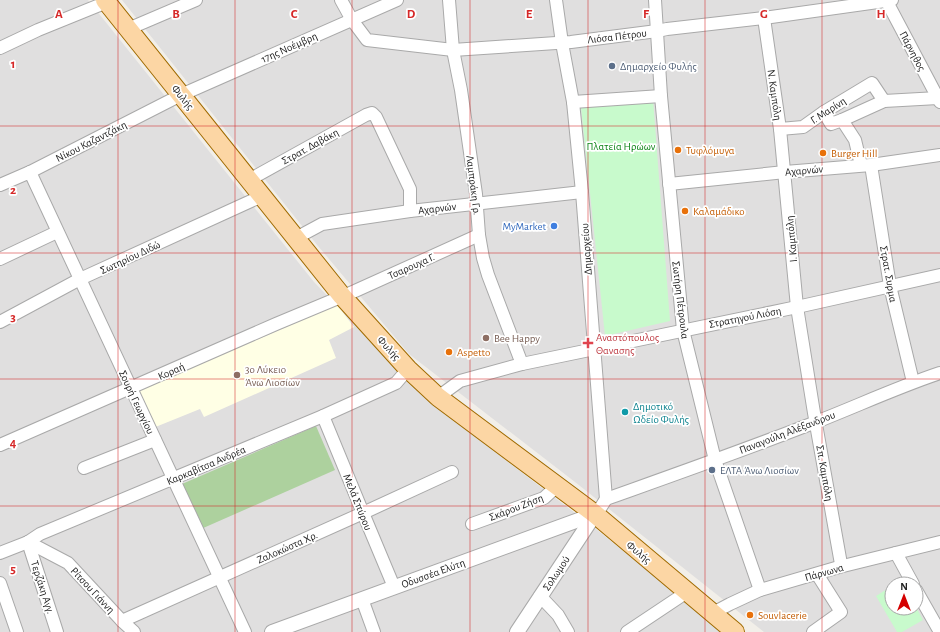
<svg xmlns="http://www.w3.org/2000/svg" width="940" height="632" font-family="'Alegreya Sans',sans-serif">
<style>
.residential{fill:#e0dfdf;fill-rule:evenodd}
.education{fill:#ffffe5}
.forest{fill:#add19e}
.park{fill:#c8facc}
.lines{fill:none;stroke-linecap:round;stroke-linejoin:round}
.minor-casing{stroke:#a9a9a9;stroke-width:14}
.tertiary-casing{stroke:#a9a9a9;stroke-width:16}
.primary-casing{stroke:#a06b00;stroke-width:20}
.minor{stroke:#fff;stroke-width:12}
.tertiary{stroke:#fff;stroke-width:14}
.primary{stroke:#fcd6a4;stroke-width:18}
.grid{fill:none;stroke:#d62828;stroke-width:1;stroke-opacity:0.55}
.service-dot{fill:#5c6f8a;stroke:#fff;stroke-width:1.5}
.food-dot{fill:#e8710a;stroke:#fff;stroke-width:1.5}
.shop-dot{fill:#3f7fe0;stroke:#fff;stroke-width:1.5}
.education-dot{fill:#8d6e63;stroke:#fff;stroke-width:1.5}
.health-dot{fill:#e0444e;stroke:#fff;stroke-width:1.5}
.culture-dot{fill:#0f9aa8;stroke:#fff;stroke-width:1.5}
.labels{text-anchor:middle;stroke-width:3.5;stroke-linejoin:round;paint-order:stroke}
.street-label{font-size:11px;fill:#222;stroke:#fff}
.service-label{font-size:11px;fill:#4e5e75;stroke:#fff;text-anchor:start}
.park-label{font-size:11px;fill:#0c8416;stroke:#fff}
.food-label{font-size:11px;fill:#c56008;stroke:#fff;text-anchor:start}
.shop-label{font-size:11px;fill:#366cbe;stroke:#fff;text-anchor:end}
.health-label{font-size:11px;fill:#be3a42;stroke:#fff;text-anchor:start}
.education-label{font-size:11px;fill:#785e54;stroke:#fff;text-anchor:start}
.culture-label{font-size:11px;fill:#0d838f;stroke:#fff;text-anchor:start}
.grid-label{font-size:13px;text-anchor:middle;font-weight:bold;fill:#d62828;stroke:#fff;stroke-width:3.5;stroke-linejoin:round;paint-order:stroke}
</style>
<rect width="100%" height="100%" fill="#f2efe9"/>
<!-- residential -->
<g class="residential">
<path d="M 0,0 L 88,0 L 314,282 L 437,408 L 596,529 L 724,632 L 0,632 Z"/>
<path d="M 122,0 L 940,0 L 940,632 L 764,632 L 575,482 L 409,354 L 318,246 ZM 892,584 L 916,584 L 916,608 L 892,608 Z"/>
</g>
<!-- education -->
<path class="education" d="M 337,305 L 354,327 L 329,340 L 336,358 L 204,417 L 200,409 L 153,428 L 136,392 Z"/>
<!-- forest -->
<path class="forest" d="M 316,426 L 335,470 L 201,529 L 182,484 Z"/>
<!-- park -->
<g class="park">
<path d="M 653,99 L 670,321 L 605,336 L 581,107 Z"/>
<path d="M 892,586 L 892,608 L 916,608 L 916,607 L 923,620 L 902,632 L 897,632 L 876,596 Z"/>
</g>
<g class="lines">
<defs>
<g id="minor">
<path d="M 341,0 L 352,20 L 367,40 L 453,50 L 571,42 L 657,31 L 667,29 L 764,18 L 892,0"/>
<path d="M 449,0 L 453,50 L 461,90 L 476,194 L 479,235 L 483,258 L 488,275 L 522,364"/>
<path d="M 556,0 L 562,43 L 573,102 L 582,192 L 606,499"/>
<path d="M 655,0 L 661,96 L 683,330 L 715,460 L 760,590"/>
<path d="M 886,0 L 940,102"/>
<path d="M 764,18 L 780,129 L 797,307 L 814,413 L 841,564 L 839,567"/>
<path d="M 128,29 L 196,0"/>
<path d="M 0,48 L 38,30 L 107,2"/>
<path d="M 573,102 L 661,96"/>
<path d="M 824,112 L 831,124 L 842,120 L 884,101 L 938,98"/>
<path d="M 842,120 L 855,140 L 861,165"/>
<path d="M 780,129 L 803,127 L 824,112 L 872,83 L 884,101"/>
<path d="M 871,165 L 890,286 L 913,382"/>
<path d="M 30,172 L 245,632"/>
<path d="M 249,180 L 366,115 L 372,113 L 376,117 L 410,189 L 410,211"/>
<path d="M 669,184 L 785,172 L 871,165 L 940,155"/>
<path d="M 0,185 L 30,172 L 181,95 L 397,0"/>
<path d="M 296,238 L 322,224 L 410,211 L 582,192"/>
<path d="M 0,259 L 57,232"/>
<path d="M 0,322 L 80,279 L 262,196"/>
<path d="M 438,397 L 460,381 L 522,364 L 797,307 L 940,275"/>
<path d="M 323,416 L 363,513 L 394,587"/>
<path d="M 0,445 L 276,324 L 355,291 L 479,235"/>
<path d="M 84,468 L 155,440"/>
<path d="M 595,514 L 601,507 L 606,499 C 676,474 747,449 816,422 C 857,406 898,387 940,373"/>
<path d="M 472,524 L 544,498 L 557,486"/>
<path d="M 28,542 L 68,563 L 122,621 L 134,632"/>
<path d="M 28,542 L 57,632"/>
<path d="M 0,553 L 28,542 L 40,534 L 323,416 L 396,383 L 408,369"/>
<path d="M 896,553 L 913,584"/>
<path d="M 0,583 L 17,632"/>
<path d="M 916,590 L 940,632"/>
<path d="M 540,596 L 558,615 L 568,632"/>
<path d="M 362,599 L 374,632"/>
<path d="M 713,613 L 730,604 L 760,590 L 839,567 L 940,542"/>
<path d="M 122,621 L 363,513 L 452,472"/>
<path d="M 627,632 L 687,592"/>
<path d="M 813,632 L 841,612 L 817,574"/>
</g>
<g id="tertiary">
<path d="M 272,632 L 595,514"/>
<path d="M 517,632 L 595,514"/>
</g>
<path id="primary" d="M 105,0 L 342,296 L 408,369 L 438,397 L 595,514 L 735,632"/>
</defs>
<!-- minor casing -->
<use href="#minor" class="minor-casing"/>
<!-- tertiary casing -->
<use href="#tertiary" class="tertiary-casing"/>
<!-- primary casing -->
<use href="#primary" class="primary-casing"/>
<!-- minor -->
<use href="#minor" class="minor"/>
<!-- tertiary -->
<use href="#tertiary" class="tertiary"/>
<!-- primary -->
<use href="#primary" class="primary"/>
</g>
<!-- grid -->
<path class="grid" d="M 118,0 L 118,632M 235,0 L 235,632M 352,0 L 352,632M 470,0 L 470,632M 588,0 L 588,632M 705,0 L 705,632M 822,0 L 822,632M 0,126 L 940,126M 0,253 L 940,253M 0,379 L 940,379M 0,506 L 940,506"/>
<!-- markers -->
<g class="service-dot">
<circle cx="612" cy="66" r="4"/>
<circle cx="712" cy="470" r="4"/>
</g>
<g class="food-dot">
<circle cx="678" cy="150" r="4"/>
<circle cx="823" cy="153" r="4"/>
<circle cx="685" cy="211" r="4"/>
<circle cx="449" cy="352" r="4"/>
<circle cx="750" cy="615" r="4"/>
</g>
<circle class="shop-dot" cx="554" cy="226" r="4"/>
<g class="education-dot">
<circle cx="486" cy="338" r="4"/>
<circle cx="237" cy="375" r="4"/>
</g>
<path class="health-dot" d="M586 337h4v4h4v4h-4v4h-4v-4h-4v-4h4z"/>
<circle class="culture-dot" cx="625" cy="412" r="4"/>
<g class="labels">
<!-- street labels -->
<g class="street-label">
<text transform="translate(617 36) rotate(-7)" y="4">Λιόσα Πέτρου</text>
<text transform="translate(289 47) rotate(-24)" y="4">17ης Νοέμβρη</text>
<text transform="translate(913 51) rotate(62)" y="4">Πάρνηθος</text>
<text transform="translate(775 95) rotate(82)" y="4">Ν. Καμπόλη</text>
<text transform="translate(183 97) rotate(51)" y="4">Φυλής</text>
<text transform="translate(828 110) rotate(-33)" y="4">Γ. Μαρίνη</text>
<text transform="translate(91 141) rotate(-27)" y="4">Νίκου Καζαντζάκη</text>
<text transform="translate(310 146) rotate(-29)" y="4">Στρατ. Δαβάκη</text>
<text transform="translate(804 170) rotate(-5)" y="4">Αχαρνών</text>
<text transform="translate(474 185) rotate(83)" y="4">Λαμπράκη Γρ.</text>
<text transform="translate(437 208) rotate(-7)" y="4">Αχαρνών</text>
<text transform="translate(791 239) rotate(-95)" y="4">Ι. Καμπόλη</text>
<text transform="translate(586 249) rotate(-94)" y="4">Δημαρχείου</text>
<text transform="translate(130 257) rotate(-25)" y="4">Σωτηρίου Διδώ</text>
<text transform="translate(411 266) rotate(-24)" y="4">Τσαρουχα Γ.</text>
<text transform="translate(889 274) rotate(80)" y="4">Στρατ. Συρμα</text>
<text transform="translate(681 300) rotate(83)" y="4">Σωτήρη Πέτρουλα</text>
<text transform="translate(745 317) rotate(-11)" y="4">Στρατηγού Λιόση</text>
<text transform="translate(389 348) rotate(48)" y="4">Φυλής</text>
<text transform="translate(171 371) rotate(-24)" y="4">Κοραή</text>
<text transform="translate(137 402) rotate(65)" y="4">Σουρή Γεωργίου</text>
<text transform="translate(787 432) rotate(-21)" y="4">Παναγούλη Αλέξανδρου</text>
<text transform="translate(206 465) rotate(-23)" y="4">Καρκαβίτσα Ανδρέα</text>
<text transform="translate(825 473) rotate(80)" y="4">Σπ. Καμπόλη</text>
<text transform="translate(358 502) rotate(68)" y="4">Μελά Σπύρου</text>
<text transform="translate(516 507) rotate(-21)" y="4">Σκάρου Ζήση</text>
<text transform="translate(287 547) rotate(-24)" y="4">Ζαλοκώστα Χρ.</text>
<text transform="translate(639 552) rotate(40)" y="4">Φυλής</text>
<text transform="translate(824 572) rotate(-16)" y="4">Πάρνωνα</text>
<text transform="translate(433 573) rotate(-20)" y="4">Οδυσσέα Ελύτη</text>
<text transform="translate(556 573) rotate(-56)" y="4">Σολωμού</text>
<text transform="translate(43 587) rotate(72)" y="4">Τερζάκη Αγγ.</text>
<text transform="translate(93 590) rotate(47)" y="4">Ρίτσου Γιάννη</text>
</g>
<!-- service labels -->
<g class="service-label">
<text x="620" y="70">Δημαρχείο Φυλής</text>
<text x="720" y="474">ΕΛΤΑ Άνω Λιοσίων</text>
</g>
<!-- park labels -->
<g class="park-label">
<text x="621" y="150">Πλατεία Ηρώων</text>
</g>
<!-- food labels -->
<g class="food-label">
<text x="686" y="154">Τυφλόμυγα</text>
<text x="831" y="157">Burger Hill</text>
<text x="693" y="215">Καλαμάδικο</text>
<text x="457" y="356">Aspetto</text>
<text x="758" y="619">Souvlacerie</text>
</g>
<!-- shop labels -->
<g class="shop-label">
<text x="546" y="230">MyMarket</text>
</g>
<!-- health labels -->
<g class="health-label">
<text x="596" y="341">Αναστόπουλος<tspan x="596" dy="13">Θανασης</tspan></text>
</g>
<!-- education labels -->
<g class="education-label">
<text x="494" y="342">Bee Happy</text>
<text x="245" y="373">3ο Λύκειο<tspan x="245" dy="13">Άνω Λιοσίων</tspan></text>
</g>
<!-- culture labels -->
<g class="culture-label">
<text x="633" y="410">Δημοτικό<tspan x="633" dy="13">Ωδείο Φυλής</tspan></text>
</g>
</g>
<g class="grid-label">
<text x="59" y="18">A</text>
<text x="176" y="18">B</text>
<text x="294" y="18">C</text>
<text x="411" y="18">D</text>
<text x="529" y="18">E</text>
<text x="646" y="18">F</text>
<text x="764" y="18">G</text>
<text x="881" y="18">H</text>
<text x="13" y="68">1</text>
<text x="13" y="194">2</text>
<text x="13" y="321">3</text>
<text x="13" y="447">4</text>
<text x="13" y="573">5</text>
</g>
<!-- north arrow -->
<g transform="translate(904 596)"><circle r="19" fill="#ffffff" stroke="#a7a7a7"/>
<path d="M0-3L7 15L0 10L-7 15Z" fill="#d40000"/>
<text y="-6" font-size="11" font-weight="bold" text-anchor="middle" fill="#222222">N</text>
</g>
</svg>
